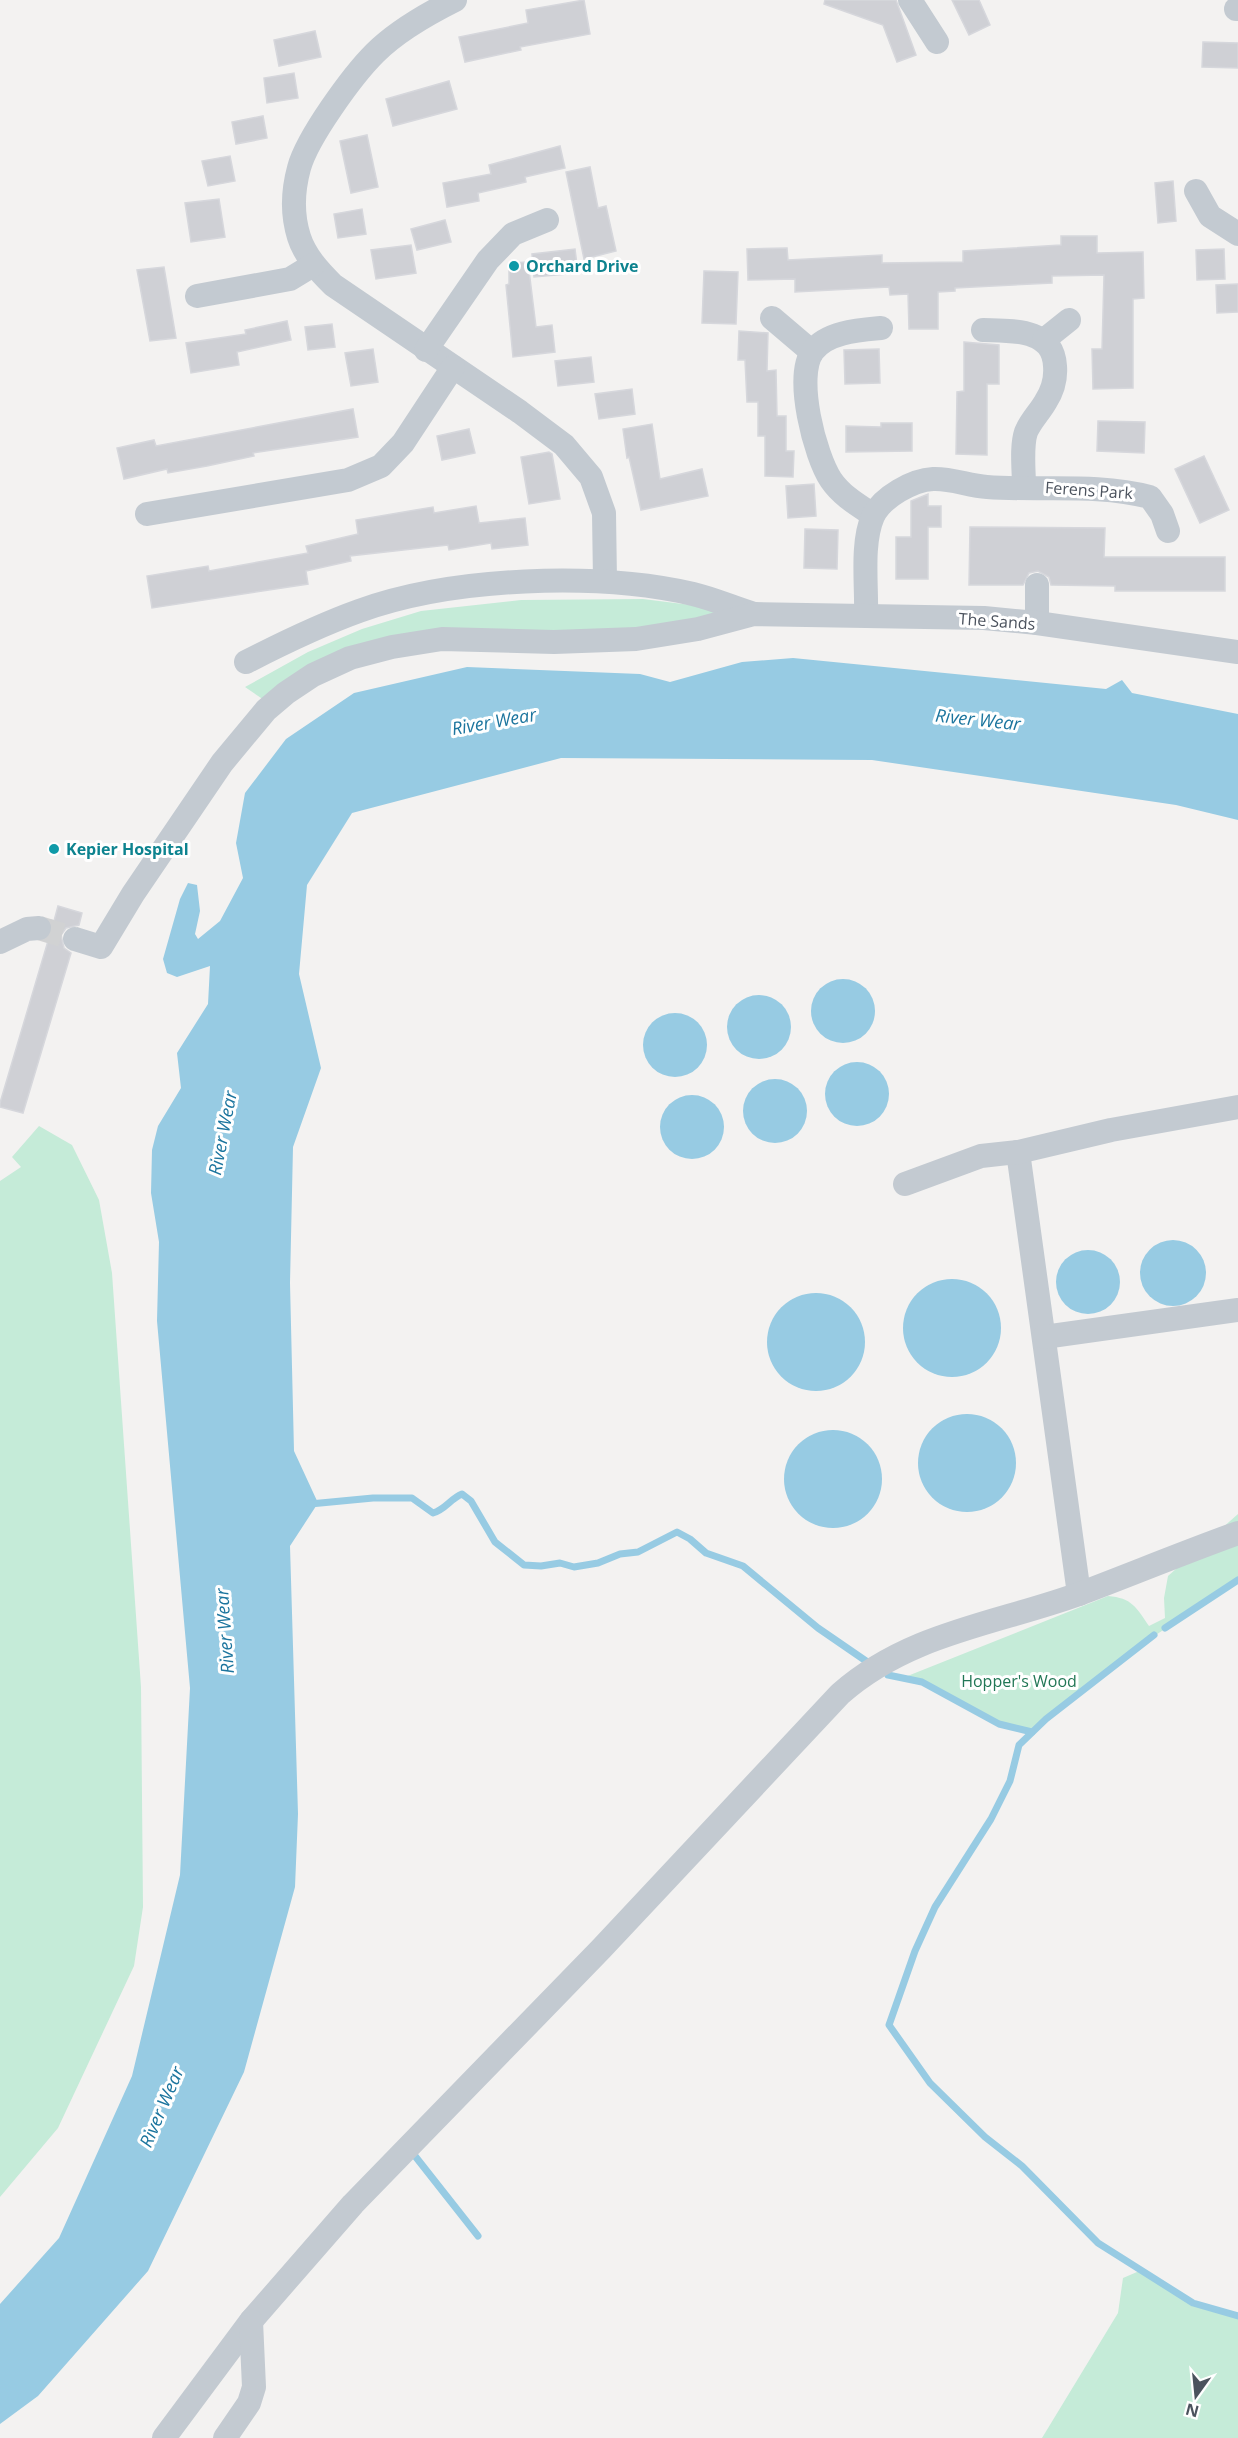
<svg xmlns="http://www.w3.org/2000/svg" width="1238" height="2438" font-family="'Open Sans',sans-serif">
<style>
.green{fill:#c5ebd8}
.water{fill:#97cbe3}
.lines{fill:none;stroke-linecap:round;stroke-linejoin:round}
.stream{stroke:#97cbe3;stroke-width:7}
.building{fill:#cfd0d5;stroke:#d6d7dc;stroke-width:1.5}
.minor-tunnel{stroke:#d1d2d3;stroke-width:24;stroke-dasharray:24 12;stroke-linecap:butt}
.minor{stroke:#c3cad1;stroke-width:24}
.culture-dot{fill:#0f9aa8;stroke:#fff;stroke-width:2}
.labels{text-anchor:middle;stroke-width:6;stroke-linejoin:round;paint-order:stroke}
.culture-label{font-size:16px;font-weight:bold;fill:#0d838f;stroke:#fff;text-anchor:start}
.street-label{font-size:16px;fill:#4b525d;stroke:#fff}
.park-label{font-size:16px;fill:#227756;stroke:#fff}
.water-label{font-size:18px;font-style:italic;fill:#1c759e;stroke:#fff}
</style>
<rect width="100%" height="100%" fill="#f3f2f1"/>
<!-- green -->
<g class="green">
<path d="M 643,599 L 715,608 L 713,618 L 589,634 L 440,632 L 264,700 L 245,687 L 308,652 L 362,629 L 421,611 L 521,600 Z"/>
<path d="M 39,1126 L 72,1145 L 99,1200 L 112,1273 L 141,1687 L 143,1907 L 134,1966 L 58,2128 L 0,2197 L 0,1181 L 21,1167 L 12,1157 Z"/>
<path d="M 1238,1514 L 1238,1580 C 1168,1628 1094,1672 1032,1732 L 999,1724 L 922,1682 L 905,1677 L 1108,1596 C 1132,1598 1136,1607 1149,1626 L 1165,1618 L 1164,1598 L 1168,1576 Z"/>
<path d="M 1144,2269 L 1193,2303 L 1238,2316 L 1238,2438 L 1042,2438 L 1118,2313 L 1123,2278 Z"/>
</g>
<!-- water -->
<g class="water">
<path d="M 793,658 L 1106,689 L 1122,680 L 1132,693 L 1238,714 L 1238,820 L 1176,805 L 872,760 L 561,758 L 352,813 L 307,885 L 299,974 L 321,1068 L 293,1147 L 290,1283 L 294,1451 L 318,1503 L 290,1546 L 298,1814 L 295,1887 L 244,2072 L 148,2271 L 38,2396 L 0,2424 L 0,2304 L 59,2238 L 132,2076 L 180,1875 L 190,1688 L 157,1321 L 159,1242 L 151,1193 L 152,1150 L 158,1126 L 181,1088 L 177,1053 L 208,1004 L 210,966 L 177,977 L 167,973 L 163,959 L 180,899 L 188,883 L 197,885 L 200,911 L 195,934 L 198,939 L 220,921 L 243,878 L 236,843 L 245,793 L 286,739 L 354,693 L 467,667 L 640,674 L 670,682 L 742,662 Z"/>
<circle cx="843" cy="1011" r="32"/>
<circle cx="759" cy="1027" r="32"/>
<circle cx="675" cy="1045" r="32"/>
<circle cx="857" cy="1094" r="32"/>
<circle cx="775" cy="1111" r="32"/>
<circle cx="692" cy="1127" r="32"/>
<circle cx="1173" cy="1273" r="33"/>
<circle cx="1088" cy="1282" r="32"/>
<circle cx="952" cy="1328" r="49"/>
<circle cx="816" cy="1342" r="49"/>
<circle cx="967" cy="1463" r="49"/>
<circle cx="833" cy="1479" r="49"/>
</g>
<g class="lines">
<!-- stream -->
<g class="stream">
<path d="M 310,1504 L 373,1498 L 412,1498 L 433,1513 C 446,1509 450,1499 462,1494 L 471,1501 L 495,1542 L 524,1565 L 541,1566 L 560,1563 L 574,1567 L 598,1563 L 620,1554 L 638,1552 L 677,1532 L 690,1539 L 706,1553 L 743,1566 L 818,1628 L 866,1661"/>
<path d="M 1165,1628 L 1238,1580"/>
<path d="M 1154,1635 L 1046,1719 L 1019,1745 L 1010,1781 L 991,1819 L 935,1907 L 915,1951 L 889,2025 L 930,2083 L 985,2137 L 1022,2166 L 1098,2243 L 1193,2303 L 1238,2316"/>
<path d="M 888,1675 L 922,1682 L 999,1724 L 1032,1732"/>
<path d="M 415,2156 L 478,2236"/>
</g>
</g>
<!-- building -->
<g class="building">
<path d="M 584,0 L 590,34 L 520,47 L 521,50 L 465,62 L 459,37 L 528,23 L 526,10 Z"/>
<path d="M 825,0 L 896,0 L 916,55 L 897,62 L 883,25 L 824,4 Z"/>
<path d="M 952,0 L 979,0 L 990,25 L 969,35 Z"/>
<path d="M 315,31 L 321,57 L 279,66 L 274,40 Z"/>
<path d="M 1203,42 L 1238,43 L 1238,68 L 1202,67 Z"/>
<path d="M 294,73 L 298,98 L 267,103 L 264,78 Z"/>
<path d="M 449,81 L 457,109 L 393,126 L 386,99 Z"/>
<path d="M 263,116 L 267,138 L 236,144 L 232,122 Z"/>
<path d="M 367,135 L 378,187 L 351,193 L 340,141 Z"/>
<path d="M 560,146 L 565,168 L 525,177 L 526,182 L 478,193 L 479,201 L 447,207 L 443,183 L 491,174 L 489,165 Z"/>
<path d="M 230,156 L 235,181 L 208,186 L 202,161 Z"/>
<path d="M 590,167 L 598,208 L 606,206 L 616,251 L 584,259 L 566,172 Z"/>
<path d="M 1173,181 L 1176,221 L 1158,223 L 1155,183 Z"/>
<path d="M 219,199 L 225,237 L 191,242 L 185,203 Z"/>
<path d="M 362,209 L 366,234 L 338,238 L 334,214 Z"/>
<path d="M 445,220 L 451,242 L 417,250 L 411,229 Z"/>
<path d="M 1061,236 L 1097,236 L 1097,253 L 1143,252 L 1144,298 L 1133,299 L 1133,388 L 1093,389 L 1092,349 L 1102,349 L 1104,275 L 1052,276 L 1052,283 L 955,288 L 955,291 L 938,292 L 938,329 L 909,329 L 908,294 L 890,295 L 889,287 L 795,292 L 795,279 L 748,280 L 747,249 L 787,248 L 788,260 L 882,255 L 882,263 L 963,262 L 963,251 L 1061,245 Z"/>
<path d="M 411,245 L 416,273 L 376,279 L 371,250 Z"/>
<path d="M 575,249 L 578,273 L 534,277 L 532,254 Z"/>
<path d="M 1224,249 L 1225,279 L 1197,280 L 1196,250 Z"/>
<path d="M 528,262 L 536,327 L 552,325 L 555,352 L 513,357 L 506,285 L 509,284 L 509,263 Z"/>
<path d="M 164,267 L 176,338 L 150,341 L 137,270 Z"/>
<path d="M 704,271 L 738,272 L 736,324 L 702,323 Z"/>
<path d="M 1238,284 L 1238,312 L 1217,313 L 1216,285 Z"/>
<path d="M 287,321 L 291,340 L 237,352 L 239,365 L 191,373 L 186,343 L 246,334 L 245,330 Z"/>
<path d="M 332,324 L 335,347 L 308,350 L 305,327 Z"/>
<path d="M 739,331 L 768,333 L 767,371 L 776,370 L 777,416 L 786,416 L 786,451 L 794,451 L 793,477 L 765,476 L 765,436 L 758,436 L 758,402 L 747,402 L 745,360 L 738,360 Z"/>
<path d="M 964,342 L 999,345 L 999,384 L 987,384 L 987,455 L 956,454 L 957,392 L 964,391 Z"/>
<path d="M 373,349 L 378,382 L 351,386 L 345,353 Z"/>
<path d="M 879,349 L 880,383 L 845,384 L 844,350 Z"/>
<path d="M 591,357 L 594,382 L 558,386 L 555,361 Z"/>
<path d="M 632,389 L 635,414 L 599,419 L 595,394 Z"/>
<path d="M 353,409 L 358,437 L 253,453 L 254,456 L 207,466 L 168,473 L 167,469 L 124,479 L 117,448 L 154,440 L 156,446 Z"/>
<path d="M 1098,421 L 1145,422 L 1144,453 L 1097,451 Z"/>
<path d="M 881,423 L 912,423 L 912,451 L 846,452 L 846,426 L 881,427 Z"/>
<path d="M 652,424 L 660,479 L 702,469 L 708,496 L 641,510 L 629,457 L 627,458 L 623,429 Z"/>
<path d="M 469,429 L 475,453 L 442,460 L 437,436 Z"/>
<path d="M 549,452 L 552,454 L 560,499 L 529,504 L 521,457 Z"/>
<path d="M 1204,456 L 1229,510 L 1200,523 L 1175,469 Z"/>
<path d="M 814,484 L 816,516 L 788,518 L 786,486 Z"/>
<path d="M 928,494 L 928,506 L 941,506 L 941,527 L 928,527 L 928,579 L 896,579 L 896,537 L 911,537 L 911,501 Z"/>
<path d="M 476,506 L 479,523 L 525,518 L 528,545 L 492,549 L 491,543 L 449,550 L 448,545 L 350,556 L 351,561 L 306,571 L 308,584 L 152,608 L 147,576 L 208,566 L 209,571 L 308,553 L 306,546 L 358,534 L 356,520 L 433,507 L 434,513 Z"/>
<path d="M 970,527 L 1105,528 L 1104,557 L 1225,557 L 1225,591 L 1115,591 L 1115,586 L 1051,585 L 1049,577 L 1038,571 L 1029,573 L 1023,585 L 969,585 Z"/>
<path d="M 805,529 L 838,530 L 837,569 L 804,568 Z"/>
<path d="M 58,906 L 82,913 L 79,925 L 66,928 L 61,935 L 64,948 L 71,953 L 23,1113 L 0,1107 L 0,1103 L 48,941 L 45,940 L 52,934 L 51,920 L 54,921 Z"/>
</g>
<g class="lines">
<!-- minor-tunnel -->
<path class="minor-tunnel" d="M 39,928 L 75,939"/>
<!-- minor -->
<g class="minor">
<path d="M 455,0 C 427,14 397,31 375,53 C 352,76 307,138 299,168 C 293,190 292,215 299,237 C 305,256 319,271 333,285 L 520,412 L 564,445 L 591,477 L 604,513 L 605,581"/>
<path d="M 910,0 L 937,42"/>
<path d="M 1236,9 L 1238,9"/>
<path d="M 1196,191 L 1210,216 L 1238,234"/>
<path d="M 197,296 L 290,279 L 313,265"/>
<path d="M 772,318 L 812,352"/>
<path d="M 983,330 C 1012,331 1053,328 1055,366 C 1056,378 1053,390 1046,401 C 1040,412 1031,420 1026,432 C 1021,447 1024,470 1024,487"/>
<path d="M 1044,340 L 1069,320"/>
<path d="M 426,350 L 488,260 L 513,234 L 547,220"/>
<path d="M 147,514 L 348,480 L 381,466 L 403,443 L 453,367"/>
<path d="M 873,515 C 858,505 842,496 831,480 C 815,456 794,376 813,351 C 827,332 859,330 881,328"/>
<path d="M 1037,585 L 1037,623"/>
<path d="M 866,615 C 867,585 861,544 873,516 C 882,497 913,480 933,479 C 951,478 969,486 987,487 C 1042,491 1096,483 1150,497 L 1162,514 L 1168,531"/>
<path d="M 246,662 C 283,643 320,625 359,611 C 453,577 596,572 693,594 C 714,599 734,608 754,614"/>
<path d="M 75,939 L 101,947 L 133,894 L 222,763 L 266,710 L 286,693 L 313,675 L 350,658 L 392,647 L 442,639 L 554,642 L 636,639 L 698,629 L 754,614 L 984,618 L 1037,623 L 1238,652"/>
<path d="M 0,942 L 27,929 L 39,928"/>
<path d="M 1018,1152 L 1079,1594"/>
<path d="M 905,1184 L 981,1156 L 1018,1152 L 1111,1130 L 1238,1107"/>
<path d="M 1044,1337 L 1238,1310"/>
<path d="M 164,2438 L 251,2321 L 353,2204 L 601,1949 L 840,1694 C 909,1633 996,1624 1079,1594 C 1132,1574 1185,1552 1238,1533"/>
<path d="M 225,2438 L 249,2403 L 254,2387 L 251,2321"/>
</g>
</g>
<!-- markers -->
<g class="culture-dot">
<circle cx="514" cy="266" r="6"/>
<circle cx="54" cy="849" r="6"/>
</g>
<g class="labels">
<!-- culture labels -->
<g class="culture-label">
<text x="526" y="272">Orchard Drive</text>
<text x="66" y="855">Kepier Hospital</text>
</g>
<!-- street labels -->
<g class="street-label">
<text transform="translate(1089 490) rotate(4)" y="6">Ferens Park</text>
<text transform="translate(997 621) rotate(4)" y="6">The Sands</text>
</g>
<!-- park labels -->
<g class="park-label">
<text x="1019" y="1687">Hopper's Wood</text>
</g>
<!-- water labels -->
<g class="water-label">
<text transform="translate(978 720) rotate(6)" y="6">River Wear</text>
<text transform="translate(494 722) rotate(-10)" y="6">River Wear</text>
<text transform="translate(223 1133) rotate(-79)" y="6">River Wear</text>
<text transform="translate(225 1631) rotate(-94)" y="6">River Wear</text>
<text transform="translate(162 2107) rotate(-67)" y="6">River Wear</text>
</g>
</g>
<!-- north arrow -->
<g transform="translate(1196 2396) rotate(195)" stroke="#ffffff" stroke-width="4.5" paint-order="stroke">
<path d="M0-4.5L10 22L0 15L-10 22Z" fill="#4b525d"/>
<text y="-9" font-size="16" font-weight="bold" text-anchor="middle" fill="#4b525d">N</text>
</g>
</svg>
